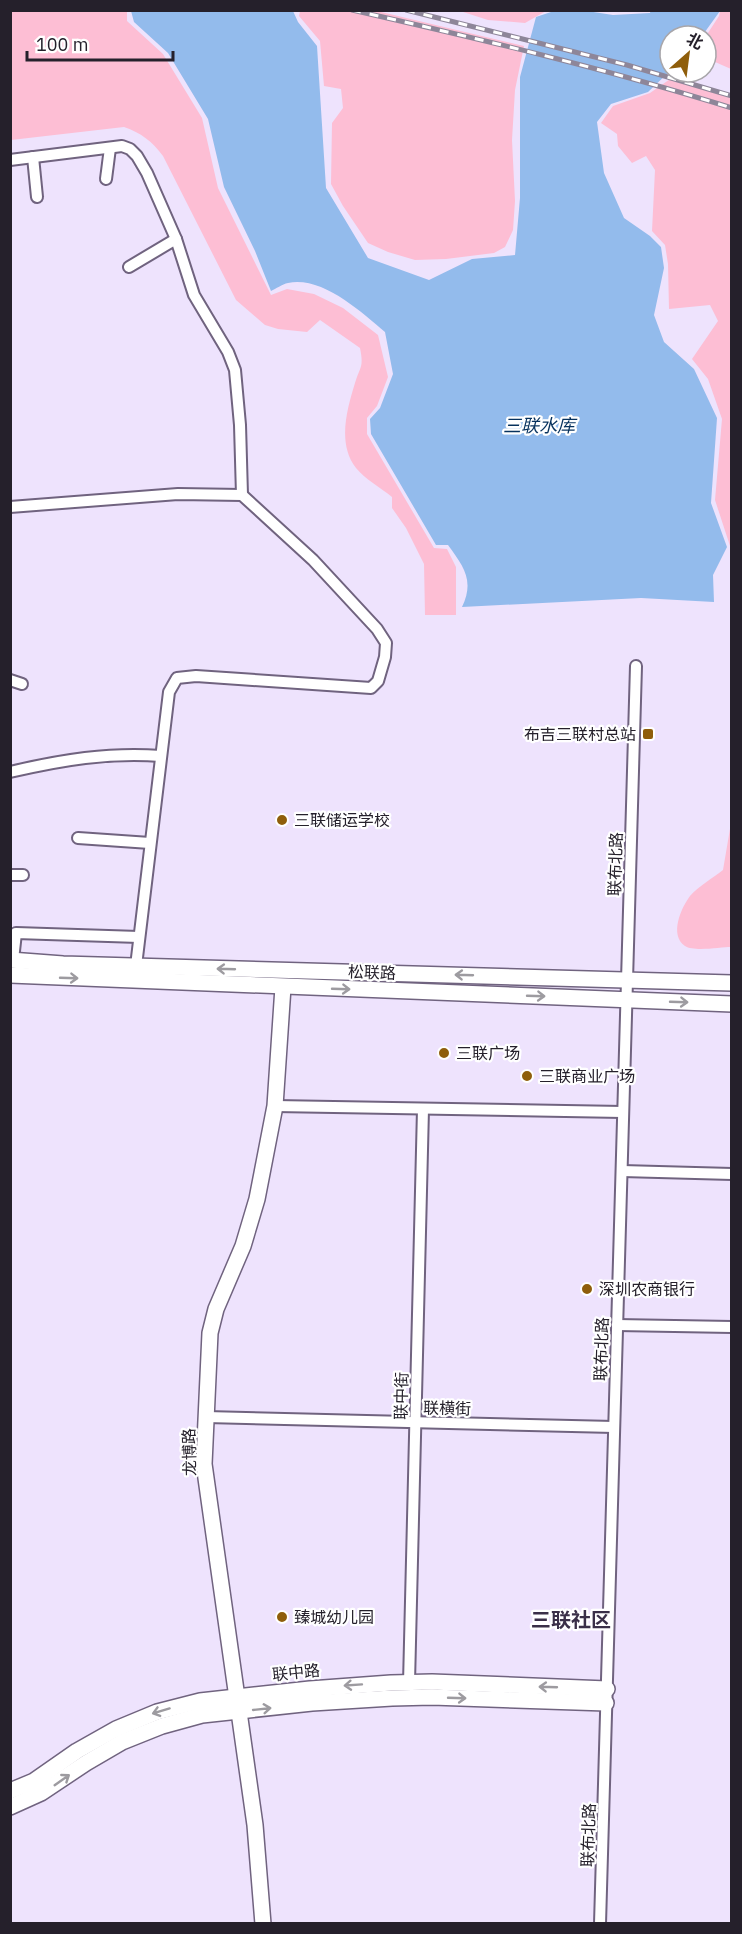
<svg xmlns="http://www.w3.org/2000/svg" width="742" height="1934" font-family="'IBM Plex Sans','Noto Sans SC',sans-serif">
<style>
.green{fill:#fdbed4}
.water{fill:#93bbec}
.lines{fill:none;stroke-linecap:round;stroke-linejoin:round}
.street-casing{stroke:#70637f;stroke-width:14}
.secondary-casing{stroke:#70637f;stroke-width:18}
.street{stroke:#fff;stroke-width:10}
.secondary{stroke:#fff;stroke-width:15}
.rail-casing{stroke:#8e8699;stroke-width:5}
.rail{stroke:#fff;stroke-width:3;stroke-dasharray:9;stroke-linecap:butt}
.oneway{stroke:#9d9ba0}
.poi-dot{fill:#8f5e0b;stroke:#fff;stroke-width:2}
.labels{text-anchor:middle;stroke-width:4.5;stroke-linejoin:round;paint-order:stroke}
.poi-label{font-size:16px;fill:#25202b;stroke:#fff;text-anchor:start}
.street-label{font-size:16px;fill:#25202b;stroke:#fff}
.water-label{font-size:18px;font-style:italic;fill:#06315d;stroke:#fff}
.quarter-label{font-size:20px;font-weight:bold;fill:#3a2f48;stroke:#fff}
</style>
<rect width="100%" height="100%" fill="#eee3fd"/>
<!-- green -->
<g class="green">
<path d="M 10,11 L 127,11 L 127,21 L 163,54 L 202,118 L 218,188 L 271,295 L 287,289 L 314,294 L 343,308 L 378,335 L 388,377 L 377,406 L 367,418 L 367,434 L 434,548 L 447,549 L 456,567 L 456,615 L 425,615 L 424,564 L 406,528 L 392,508 L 392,497 C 381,488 365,479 356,468 C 337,444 347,409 355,383 C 360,366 364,368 360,348 L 320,320 L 307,332 L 278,329 L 265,325 L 236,300 L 163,156 C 152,141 141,133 124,127 L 11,140 Z"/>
<path d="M 300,11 L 377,11 L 524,46 L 515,90 L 512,140 L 515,201 L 513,230 L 505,247 L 494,253 L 446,259 L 415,260 L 388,252 L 368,243 L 343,206 L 331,184 L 332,123 L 343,108 L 341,89 L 324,86 L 320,41 L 299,16 Z"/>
<path d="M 460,11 L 459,11 L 546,11 L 525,23 L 488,20 Z"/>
<path d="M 720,11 L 731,11 L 731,69 L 706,58 L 706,36 L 719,16 Z"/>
<path d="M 676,75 L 731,97 L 731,549 L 715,500 L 722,419 L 708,379 L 692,359 L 718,321 L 710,305 L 669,309 L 668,264 L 665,245 L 652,231 L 655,170 L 646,156 L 632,163 L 618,146 L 617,134 L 601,123 L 613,106 L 650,93 Z"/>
<path d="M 731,823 L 731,947 C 721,947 694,952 685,946 C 669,935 681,908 690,896 C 699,886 713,878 723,870 Z"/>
</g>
<!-- water -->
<path class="water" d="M 554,11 L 587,11 L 613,15 L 650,13 L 651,10 L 720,11 L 702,36 L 670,36 L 670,71 L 648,92 L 611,104 L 597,122 L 604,173 L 624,218 L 650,236 L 661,247 L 664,268 L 654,315 L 664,342 L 694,369 L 717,418 L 711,503 L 727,547 L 713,575 L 714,602 L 641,598 L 462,607 C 475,580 463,566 448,545 L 436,545 L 371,434 L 370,419 L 380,408 L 393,374 L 385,332 C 360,311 322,276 288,283 C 282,284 276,289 271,291 L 255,251 L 224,187 L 208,119 L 168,53 L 134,22 L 131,11 L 293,11 L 298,22 L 317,46 L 326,188 L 368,258 L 429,280 L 472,259 L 515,255 L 520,198 L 520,77 L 536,17 Z"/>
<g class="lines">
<defs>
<g id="street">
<path d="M 33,157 L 37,197"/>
<path d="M 10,160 L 122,146 L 130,149 L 137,156 L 147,173 L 176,239 L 194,295 L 228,352 L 235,370 L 240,425 L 242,495"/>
<path d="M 106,179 L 110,148"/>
<path d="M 129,267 L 176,239"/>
<path d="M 10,507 L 178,494 L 242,495 L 313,560 L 377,629 L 386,643 L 385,657 L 378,681 L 371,688 L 196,676 L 177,678 L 169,692 L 136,966"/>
<path d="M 10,680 L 22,684"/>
<path d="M 10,772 C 61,760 109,752 161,756"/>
<path d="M 78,838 L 150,843"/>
<path d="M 10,875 L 23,875"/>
<path d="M 13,960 L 16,933 L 139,937"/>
<path d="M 275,1106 L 623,1112"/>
<path d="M 622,1171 L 732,1174"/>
<path d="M 617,1325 L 732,1327"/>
<path d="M 206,1417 L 614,1427"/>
<path d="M 409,1683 L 423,1109"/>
<path d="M 600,1924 L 636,666"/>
</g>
<g id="secondary">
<path d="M 10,960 L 63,964 L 732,983"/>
<path d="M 10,975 L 732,1004"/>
<path d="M 10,1791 L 34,1781 L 77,1751 L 116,1729 L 157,1712 L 200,1701 L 310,1689 L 391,1683 L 432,1682 L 607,1689"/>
<path d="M 10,1807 L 41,1793 L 86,1763 L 122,1742 L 162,1726 L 202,1715 L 312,1703 L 392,1698 L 432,1697 L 606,1703"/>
<path d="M 263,1924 L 255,1825 L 204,1464 L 210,1333 L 216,1309 L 243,1246 L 257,1199 L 275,1106 L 283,987"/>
</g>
</defs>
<!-- street casing -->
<use href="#street" class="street-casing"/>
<!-- secondary casing -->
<use href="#secondary" class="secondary-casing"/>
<!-- street -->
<use href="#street" class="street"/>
<!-- secondary -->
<use href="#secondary" class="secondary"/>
<defs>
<g id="rail">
<path d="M 352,10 C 480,39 607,69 732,108"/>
<path d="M 406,10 L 627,65 L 732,96"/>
</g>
</defs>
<!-- rail casing -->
<use href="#rail" class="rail-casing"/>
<!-- rail -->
<use href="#rail" class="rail"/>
</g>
<!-- one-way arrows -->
<defs><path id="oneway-shaft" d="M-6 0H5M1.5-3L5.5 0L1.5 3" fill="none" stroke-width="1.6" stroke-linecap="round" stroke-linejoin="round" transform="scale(1.5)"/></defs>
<g class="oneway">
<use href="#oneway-shaft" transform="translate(226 969) rotate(-178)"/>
<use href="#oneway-shaft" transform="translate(464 975) rotate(-178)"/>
<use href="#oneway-shaft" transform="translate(69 978) rotate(2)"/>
<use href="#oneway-shaft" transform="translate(341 989) rotate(2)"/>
<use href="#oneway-shaft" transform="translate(536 996) rotate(2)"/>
<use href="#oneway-shaft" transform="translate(679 1002) rotate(2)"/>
<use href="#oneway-shaft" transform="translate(353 1685) rotate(176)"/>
<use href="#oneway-shaft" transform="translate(548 1687) rotate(-178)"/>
<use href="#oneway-shaft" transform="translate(457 1698) rotate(2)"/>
<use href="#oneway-shaft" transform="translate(262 1709) rotate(-6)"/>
<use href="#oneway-shaft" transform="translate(161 1711) rotate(163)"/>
<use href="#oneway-shaft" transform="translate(62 1780) rotate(-35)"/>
</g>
<!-- markers -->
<g class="poi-dot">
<rect x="642" y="728" width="12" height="12" rx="3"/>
<circle cx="282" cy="820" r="6"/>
<circle cx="444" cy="1053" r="6"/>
<circle cx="527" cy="1076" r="6"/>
<circle cx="587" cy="1289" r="6"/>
<circle cx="282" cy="1617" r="6"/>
</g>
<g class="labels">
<!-- poi labels -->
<g class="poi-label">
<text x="636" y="740" text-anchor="end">布吉三联村总站</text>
<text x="294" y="826">三联储运学校</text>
<text x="456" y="1059">三联广场</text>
<text x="539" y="1082">三联商业广场</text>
<text x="599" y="1295">深圳农商银行</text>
<text x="294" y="1623">臻城幼儿园</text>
</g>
<!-- street labels -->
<g class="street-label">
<text transform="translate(615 864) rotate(-88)" y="6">联布北路</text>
<text transform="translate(372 972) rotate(2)" y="6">松联路</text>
<text transform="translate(601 1349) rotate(-88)" y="6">联布北路</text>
<text transform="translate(401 1396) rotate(-89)" y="6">联中街</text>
<text transform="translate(447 1408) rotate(1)" y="6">联横街</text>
<text transform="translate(189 1452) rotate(-91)" y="6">龙博路</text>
<text transform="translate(296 1672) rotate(-6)" y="6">联中路</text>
<text transform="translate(588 1835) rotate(-88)" y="6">联布北路</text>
</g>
<!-- water labels -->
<g class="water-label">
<text x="539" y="432">三联水库</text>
</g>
<!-- quarter labels -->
<g class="quarter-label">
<text x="571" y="1627">三联社区</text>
</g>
</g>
<!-- border -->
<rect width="742" height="1934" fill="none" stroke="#25202b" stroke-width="24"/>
<!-- north arrow -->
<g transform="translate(688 54) rotate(28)"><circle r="28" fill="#ffffff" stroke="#a8a6aa" stroke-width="1.5"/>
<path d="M0-4.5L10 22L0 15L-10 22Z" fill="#8f5e0b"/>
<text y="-9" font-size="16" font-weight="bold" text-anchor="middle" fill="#25202b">北</text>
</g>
<!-- scale -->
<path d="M27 51v9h146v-9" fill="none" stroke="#25202b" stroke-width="3"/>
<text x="36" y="51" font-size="18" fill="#25202b" stroke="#ffffff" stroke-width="4.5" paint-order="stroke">100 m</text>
</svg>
